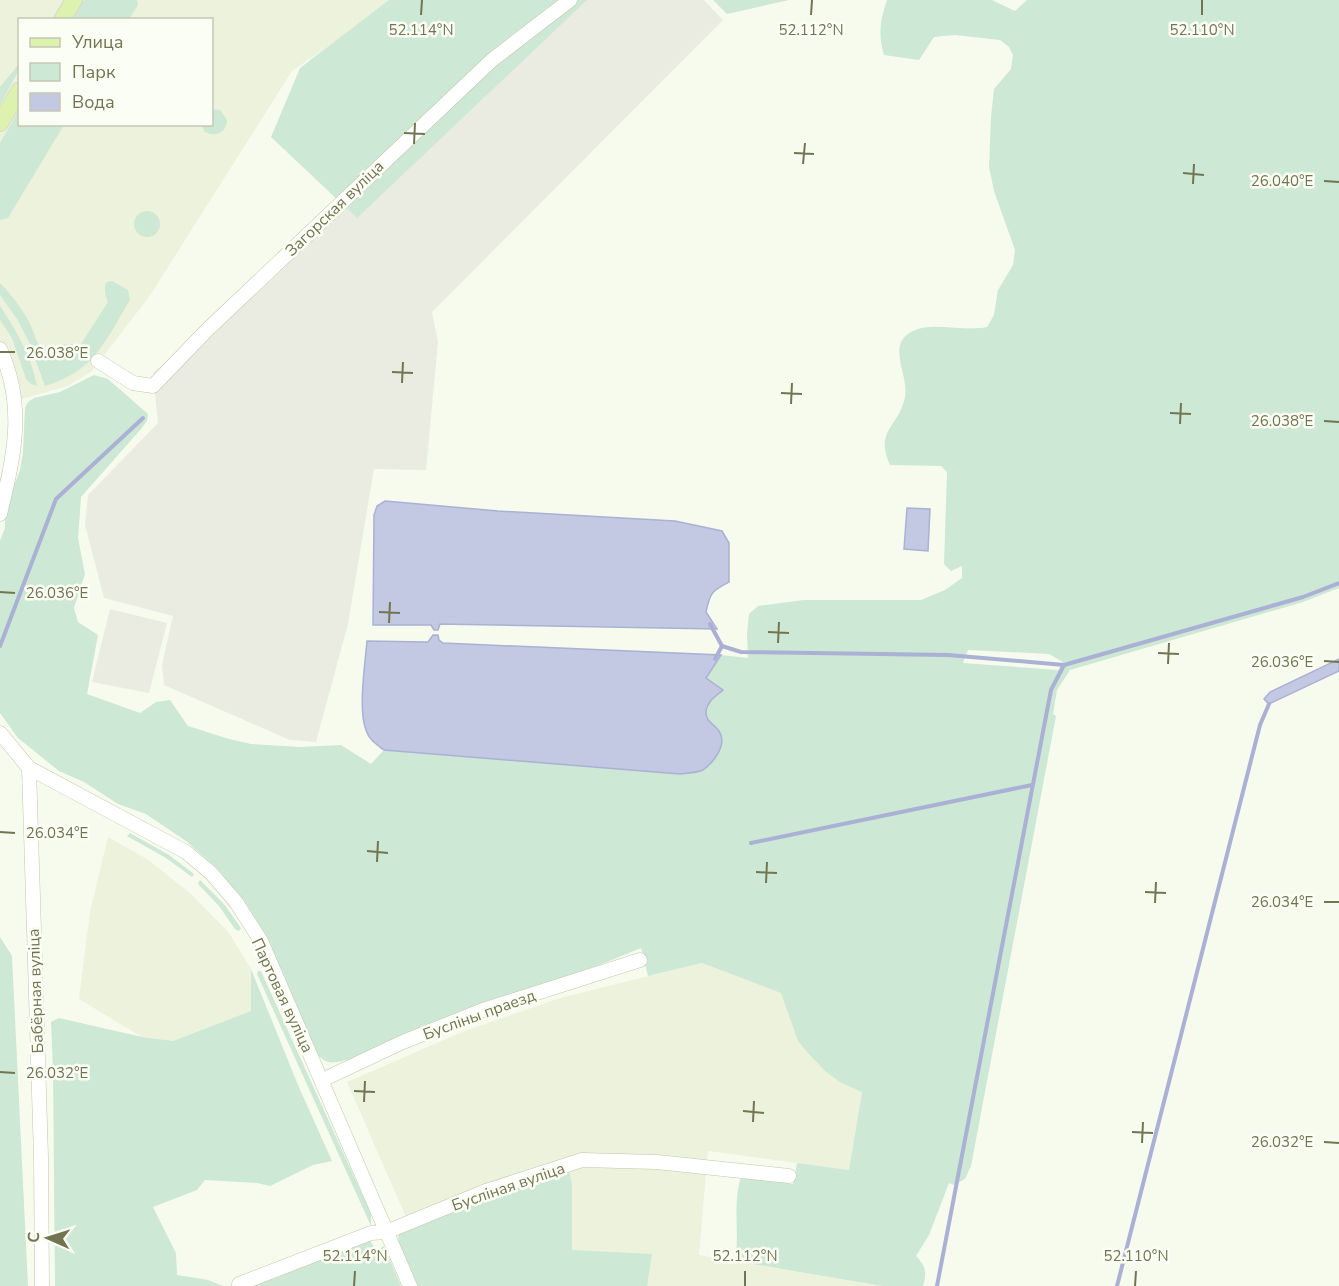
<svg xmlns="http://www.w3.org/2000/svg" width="1339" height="1286" font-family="'Nunito Sans',sans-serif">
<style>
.residential{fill:#edf2dd;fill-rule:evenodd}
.industrial{fill:#eaece2}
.green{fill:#cde8d4;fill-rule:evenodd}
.water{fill:#c3c9e3;stroke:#aab1d4;stroke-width:1.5}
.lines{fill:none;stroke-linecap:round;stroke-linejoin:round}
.stream{stroke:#aab1d4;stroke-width:4}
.minor-casing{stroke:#c3c6ac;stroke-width:15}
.major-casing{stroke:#d8d8cf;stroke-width:18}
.minor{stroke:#fff;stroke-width:14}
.major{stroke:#dcf2ae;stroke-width:16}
.ticks{fill:none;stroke:#737552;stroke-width:2}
.labels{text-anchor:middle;stroke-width:5;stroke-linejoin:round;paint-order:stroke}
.street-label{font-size:16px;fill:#737552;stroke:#fbfef4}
.ticks-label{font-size:15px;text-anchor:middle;fill:#737552;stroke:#fbfef4;stroke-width:5;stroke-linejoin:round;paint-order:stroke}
</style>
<rect width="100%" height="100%" fill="#f7fbee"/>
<!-- residential -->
<g class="residential">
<path d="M 0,0 L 396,0 L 292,71 L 149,297 L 92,371 L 68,386 L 18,400 L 4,349 L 0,342 ZM 20,20 L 212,20 L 212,124 L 20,124 Z"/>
<path d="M 108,837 L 147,859 L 191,894 L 229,933 L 251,969 L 252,1011 L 173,1041 L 142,1037 L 79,999 L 90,912 Z"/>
<path d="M 702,963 L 873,1027 L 849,1170 L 708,1151 L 699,1255 L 882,1286 L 436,1286 L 347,1082 L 462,1032 L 560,998 Z"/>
</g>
<!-- industrial -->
<g class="industrial">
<path d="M 585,0 L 704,0 L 723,20 L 432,312 L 438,342 L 426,470 L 374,469 L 348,624 L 316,742 L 290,740 L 164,685 L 162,665 L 173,616 L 104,598 L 85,525 L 88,495 L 158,423 L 153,373 Z"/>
<path d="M 110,609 L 167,623 L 149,693 L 92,682 Z"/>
</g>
<!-- green -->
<g class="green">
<path d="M 84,0 L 137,0 L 138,5 L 129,19 L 72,19 Z"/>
<path d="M 389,0 L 587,0 L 357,218 L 271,137 L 300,68 Z"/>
<path d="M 713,0 L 789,0 L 727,14 Z"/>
<path d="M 887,0 L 992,0 L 1015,11 L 1027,0 L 1339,0 L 1339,588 L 1303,602 L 1070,670 L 1057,690 L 1053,714 L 1056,716 L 971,1166 L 965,1179 L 954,1185 L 949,1183 L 929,1235 L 916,1256 C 926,1266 927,1273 923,1286 L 882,1286 L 735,1261 C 740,1233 732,1205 741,1177 L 793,1184 L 797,1163 L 849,1170 L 862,1092 L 840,1082 L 825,1071 L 807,1052 L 798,1041 L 781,993 L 702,963 L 648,976 L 641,948 C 570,978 497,1000 426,1028 C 400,1038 364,1058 337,1062 C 326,1064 321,1059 314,1051 L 283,973 L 263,932 L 247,905 L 218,869 L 186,841 L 146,814 L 118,804 L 84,782 L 59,771 L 18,738 L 0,713 L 0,541 L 5,528 L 5,510 L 20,470 L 23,452 L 25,408 L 28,402 L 34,398 L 60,392 L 94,375 L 108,379 L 148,414 L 147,421 L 141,429 L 81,497 L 78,538 L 85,574 L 74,608 L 78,622 L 98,635 L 87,694 L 140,713 L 156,702 L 170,700 L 188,726 L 229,739 L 251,744 L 300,747 L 341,745 L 371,764 L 384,750 L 680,774 L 720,732 L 708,720 L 706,715 L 710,700 L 706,678 L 721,655 L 748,658 L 747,633 L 749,614 L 758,606 L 804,600 L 921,600 L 945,590 L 962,578 L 962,566 L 951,571 L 944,564 L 947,472 L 941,466 L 890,465 C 874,430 899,427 905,397 C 909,373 885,344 913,331 C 932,321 964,332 987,327 L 994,315 L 998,290 L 1013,265 L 1015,250 L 994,191 L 989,167 L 991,117 L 994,89 L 1011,69 L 1013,55 L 1009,47 L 1000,40 L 955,35 L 934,37 L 919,60 L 884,55 C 878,35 880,20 887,0 ZM 968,650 L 1049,654 L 1063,662 L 1058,670 L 963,663 Z"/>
<path d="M 19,64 L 19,70 L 0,105 L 0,87 Z"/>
<path d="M 212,109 L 220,110 L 227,120 C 227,132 216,138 205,132 L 201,125 L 212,124 Z"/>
<path d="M 19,110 L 20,124 L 64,125 L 8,218 L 0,220 L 0,143 Z"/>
<circle cx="147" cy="224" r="13"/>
<path d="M 112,281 L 128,290 L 130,300 C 105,341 95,371 45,386 L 29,342 L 17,319 L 0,295 L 0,283 C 12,295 24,311 31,326 C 34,332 36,344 42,347 C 55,353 63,338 79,347 L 108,302 C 105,295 104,290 106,282 Z"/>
<path d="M 0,306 C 17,331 31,356 37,386 L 31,384 L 26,379 L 12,338 L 0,320 Z"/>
<path d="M 130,833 L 169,855 L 194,874 L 192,877 L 166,858 L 127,836 Z"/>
<path d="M 200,880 L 224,904 L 241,928 L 239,931 L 235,929 L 219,906 L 198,884 Z"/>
<path d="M 0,937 L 12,956 L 28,1286 L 0,1286 Z"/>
<path d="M 251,969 L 298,1085 L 332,1161 L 313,1165 L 270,1186 L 257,1183 L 205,1180 L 197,1190 L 153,1207 L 176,1253 L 177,1275 L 208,1280 L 223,1286 L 55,1286 L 53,1070 L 51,1022 L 59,1018 L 142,1037 L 173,1041 L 251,1011 Z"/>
<path d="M 258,971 L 261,971 L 371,1214 L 371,1226 L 257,974 Z"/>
<path d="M 569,1171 L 572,1184 L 572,1250 L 652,1254 L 647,1286 L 417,1286 L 399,1244 L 398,1234 L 493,1193 Z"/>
<path d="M 370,1240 L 376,1251 L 384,1246 L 401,1286 L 247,1286 Z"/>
</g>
<!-- water -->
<g class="water">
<path d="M 385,501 L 498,511 L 675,521 L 722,531 L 729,543 L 729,582 C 712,591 710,592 706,612 L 717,629 L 440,624 L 438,630 L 434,630 L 431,625 L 373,625 L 374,515 L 377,506 Z"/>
<path d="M 907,508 L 930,509 L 928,551 L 904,549 Z"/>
<path d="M 433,635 L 438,635 L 439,640 L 443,643 L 721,655 L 706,678 L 723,690 C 715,697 707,701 706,712 C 706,722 713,723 719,731 C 728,744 714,762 703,770 C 697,773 686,773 680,774 L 384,750 C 376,744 369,740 366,730 C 358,710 365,664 367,641 L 428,642 Z"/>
<path d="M 1339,659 L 1339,671 L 1269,704 L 1264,699 L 1270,692 Z"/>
</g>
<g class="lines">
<!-- stream -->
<g class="stream">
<path d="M 710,624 L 722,646 L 741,652 L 948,655 L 1064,665 L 1303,597 L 1339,583"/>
<path d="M 0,646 L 56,499 L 143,418"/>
<path d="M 715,659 L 722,646"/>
<path d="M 751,843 L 1032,785"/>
<path d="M 937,1286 L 1051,690 L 1064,665"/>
<path d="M 1117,1286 L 1260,725 L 1269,704"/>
</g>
<defs>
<g id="minor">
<path d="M 0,349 C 26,406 14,456 0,514"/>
<path d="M 98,361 L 133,383 L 153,386 L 206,331 L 492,60 L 570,0"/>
<path d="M 0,733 L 29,768 L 186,852 L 211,873 L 236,902 L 261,941 L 410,1286"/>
<path d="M 29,768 L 41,1157 L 42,1286"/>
<path d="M 322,1080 L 403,1042 L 483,1010 L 640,960"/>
<path d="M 239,1284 L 371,1233 L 386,1232 L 486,1191 L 582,1160 L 657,1162 L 789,1176"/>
</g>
<g id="major">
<path d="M 62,20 L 74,0"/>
<path d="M 0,123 L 20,90"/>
</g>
</defs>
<!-- minor casing -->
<use href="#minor" class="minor-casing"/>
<!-- major casing -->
<use href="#major" class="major-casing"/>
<!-- minor -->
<use href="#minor" class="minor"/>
<!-- major -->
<use href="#major" class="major"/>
</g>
<!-- ticks -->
<path class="ticks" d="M 421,15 L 422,0M 811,15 L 812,0M 1202,15 L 1202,0M 404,133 L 425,134M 414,144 L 415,123M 794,153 L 814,154M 803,164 L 805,143M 1183,173 L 1204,175M 1324,181 L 1339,182M 1193,184 L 1194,164M 0,352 L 15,352M 392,372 L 413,373M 402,383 L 403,362M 781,393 L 802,394M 791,404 L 792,383M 1170,413 L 1191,414M 1324,421 L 1339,422M 1180,424 L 1181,403M 0,592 L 15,593M 379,612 L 400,613M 389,623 L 390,602M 768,632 L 789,633M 778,643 L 779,622M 1158,653 L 1179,654M 1324,661 L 1339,662M 1168,664 L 1169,643M 0,832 L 15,833M 367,851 L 388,853M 377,862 L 378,841M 756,872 L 777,873M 766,883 L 767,862M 1145,892 L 1166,893M 1324,902 L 1339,902M 1155,903 L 1156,882M 0,1072 L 15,1073M 354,1091 L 375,1092M 364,1102 L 365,1081M 743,1111 L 764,1113M 753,1122 L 754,1101M 1132,1132 L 1153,1133M 1324,1142 L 1339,1143M 1142,1143 L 1143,1122M 354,1286 L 355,1271M 745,1286 L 745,1271M 1135,1286 L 1136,1271"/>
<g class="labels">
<!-- street labels -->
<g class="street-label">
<text transform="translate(334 208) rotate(-44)" y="6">Загорская вуліца</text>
<text transform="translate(35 991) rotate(-92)" y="6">Бабёрная вуліца</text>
<text transform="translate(283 995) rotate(65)" y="6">Партовая вуліца</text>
<text transform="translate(479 1014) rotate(-20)" y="6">Бусліны праезд</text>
<text transform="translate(508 1186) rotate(-19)" y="6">Бусліная вуліца</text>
</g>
</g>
<g class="ticks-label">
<text x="421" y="35">52.114°N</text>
<text x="811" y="35">52.112°N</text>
<text x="1202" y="35">52.110°N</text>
<text x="1282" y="186">26.040°E</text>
<text x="57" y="358">26.038°E</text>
<text x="1282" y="426">26.038°E</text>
<text x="57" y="598">26.036°E</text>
<text x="1282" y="667">26.036°E</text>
<text x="57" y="838">26.034°E</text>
<text x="1282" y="907">26.034°E</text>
<text x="57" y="1078">26.032°E</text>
<text x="1282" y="1147">26.032°E</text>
<text x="355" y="1261">52.114°N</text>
<text x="745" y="1261">52.112°N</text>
<text x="1136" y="1261">52.110°N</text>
</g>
<!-- legend -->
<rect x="18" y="18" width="195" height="108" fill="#fbfef4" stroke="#c5c7b3" stroke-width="1.5"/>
<rect x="30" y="38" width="30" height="9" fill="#dcf2ae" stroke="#c5c7b3" stroke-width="1.5"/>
<text x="72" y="48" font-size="18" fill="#737552">Улица</text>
<rect x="30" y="63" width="30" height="18" fill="#cde8d4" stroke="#c5c7b3" stroke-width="1.5"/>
<text x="72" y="78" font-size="18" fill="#737552">Парк</text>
<rect x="30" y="93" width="30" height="18" fill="#c3c9e3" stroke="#c5c7b3" stroke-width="1.5"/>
<text x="72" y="108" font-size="18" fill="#737552">Вода</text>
<!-- north arrow -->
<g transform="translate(48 1238) rotate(273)" stroke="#fbfef4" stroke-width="4.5" paint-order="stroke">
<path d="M0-4.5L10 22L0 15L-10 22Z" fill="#737552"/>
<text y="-9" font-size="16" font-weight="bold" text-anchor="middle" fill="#737552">С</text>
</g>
</svg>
